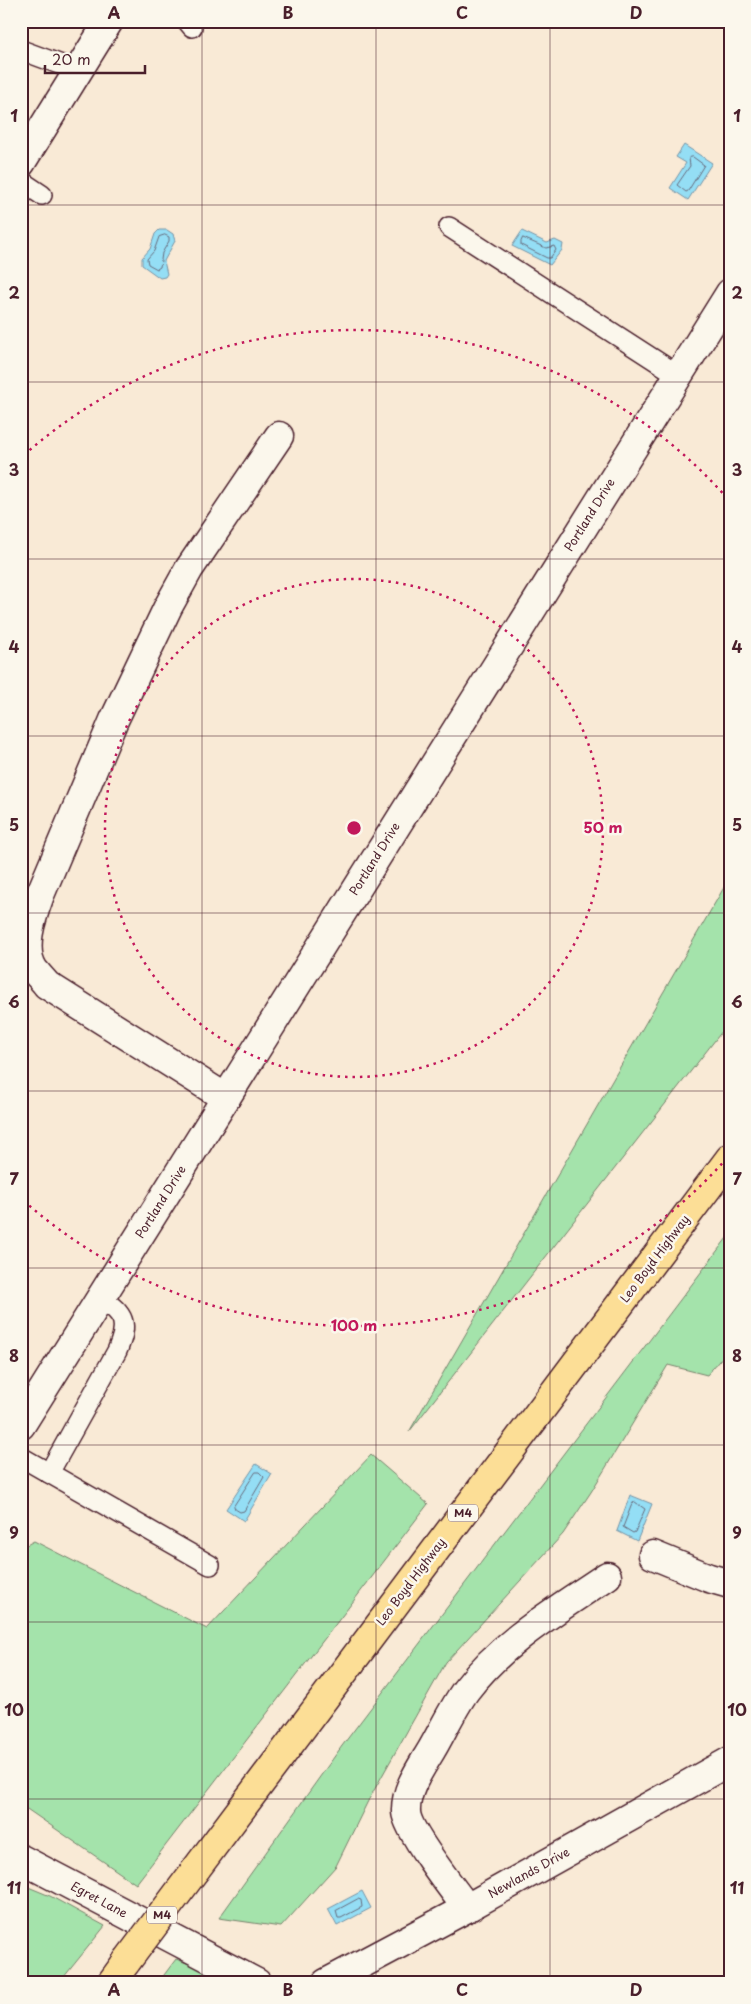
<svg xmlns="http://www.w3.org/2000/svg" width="751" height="2004" font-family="'Playpen Sans',sans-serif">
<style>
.green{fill:#a4e3ab;stroke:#77816b}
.water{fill:#94def5;stroke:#7692a4}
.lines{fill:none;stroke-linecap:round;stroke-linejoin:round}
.shore{stroke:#686b7c;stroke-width:1}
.lane-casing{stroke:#4a1f2b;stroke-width:22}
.street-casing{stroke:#4a1f2b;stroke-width:31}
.secondary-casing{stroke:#4a1f2b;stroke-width:31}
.primary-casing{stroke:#4a1f2b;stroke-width:31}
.lane{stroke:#fbf7ec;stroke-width:19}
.street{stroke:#fbf7ec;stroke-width:28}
.secondary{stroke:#fbf7ec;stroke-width:28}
.primary{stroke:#fcde96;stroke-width:28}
.primary-bridge-casing{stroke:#4a1f2b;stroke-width:31;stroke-linecap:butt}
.primary-bridge{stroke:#fcde96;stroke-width:28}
.grid{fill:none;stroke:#4a1f2b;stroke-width:1;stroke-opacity:0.55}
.ring{fill:none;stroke:#c2185b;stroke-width:2.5;stroke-dasharray:2.5 5}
.labels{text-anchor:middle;stroke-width:5;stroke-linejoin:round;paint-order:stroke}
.shield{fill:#fbf7ec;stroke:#7f6065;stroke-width:1}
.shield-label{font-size:11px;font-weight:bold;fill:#4a1f2b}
.street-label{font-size:12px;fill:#4a1f2b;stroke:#fbf7ec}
.centre{fill:#c2185b;stroke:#fbf7ec;stroke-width:2.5}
.ring-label{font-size:15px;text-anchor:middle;font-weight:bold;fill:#c2185b;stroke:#fbf7ec;stroke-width:5;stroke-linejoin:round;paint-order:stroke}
.neatline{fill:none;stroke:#4a1f2b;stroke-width:2}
.grid-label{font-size:16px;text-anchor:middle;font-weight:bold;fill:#4a1f2b}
</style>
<rect width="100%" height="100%" fill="#f9ead6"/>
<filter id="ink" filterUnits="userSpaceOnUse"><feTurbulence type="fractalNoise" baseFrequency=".02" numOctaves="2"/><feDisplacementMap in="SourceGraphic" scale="10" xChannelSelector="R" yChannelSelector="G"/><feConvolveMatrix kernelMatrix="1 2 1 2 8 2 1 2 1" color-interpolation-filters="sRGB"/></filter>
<g filter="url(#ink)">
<!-- green -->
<g class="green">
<path d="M 730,877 L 730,1021 L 409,1432 Z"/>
<path d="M 730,1234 L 730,1348 L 707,1375 L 668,1365 L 591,1492 L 563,1534 L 446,1662 L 368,1801 L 336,1866 L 281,1927 L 219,1918 L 342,1746 Z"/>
<path d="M 371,1455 L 428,1504 L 136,1884 L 21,1805 L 21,1548 L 34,1541 L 207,1629 Z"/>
<path d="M 21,1884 L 50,1896 L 105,1926 L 59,1983 L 21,1983 Z"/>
<path d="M 176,1959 L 203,1969 L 219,1983 L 158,1983 Z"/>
</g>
<!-- water -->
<g class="water">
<path d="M 684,145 L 712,163 L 688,200 L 670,188 L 686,163 L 676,157 Z"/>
<path d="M 159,230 L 167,230 L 173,234 L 175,241 L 164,261 L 167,274 L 165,277 L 160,278 L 142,265 L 142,258 L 150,249 L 155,234 Z"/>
<path d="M 522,231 L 547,243 L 555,240 L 563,244 L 562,250 L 550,265 L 512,246 Z"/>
<path d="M 256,1464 L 272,1474 L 244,1521 L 226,1509 Z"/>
<path d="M 630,1495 L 652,1504 L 637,1541 L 617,1531 Z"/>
<path d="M 362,1891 L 371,1908 L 337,1926 L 328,1909 Z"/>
</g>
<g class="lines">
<!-- shore -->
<g class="shore">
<path d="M 693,157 L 704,165 L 688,191 L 686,192 L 677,185 L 690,166 L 689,158 Z"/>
<path d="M 165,235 L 169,237 L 169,241 L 162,253 L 160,267 L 157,269 L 148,264 L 147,259 L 154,251 L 159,237 Z"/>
<path d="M 523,238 L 546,248 L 554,246 L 556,250 L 550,258 L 547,258 L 521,245 L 521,242 Z"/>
<path d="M 256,1472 L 259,1472 L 264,1477 L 244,1511 L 240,1512 L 235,1509 L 234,1506 Z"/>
<path d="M 635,1502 L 645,1509 L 635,1532 L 633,1533 L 623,1527 L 632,1504 Z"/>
<path d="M 358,1899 L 361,1900 L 362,1907 L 341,1918 L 338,1918 L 336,1911 Z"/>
</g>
<defs>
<g id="lane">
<path d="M 187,21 L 192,27"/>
<path d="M 21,50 L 78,71"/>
<path d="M 21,181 L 42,195"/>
<path d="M 449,227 L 678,375"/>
<path d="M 21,1457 L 210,1565"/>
<path d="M 49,1473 L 117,1351 C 129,1323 125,1315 101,1298"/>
</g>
<g id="street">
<path d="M 21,163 L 109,21"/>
<path d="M 226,1098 L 47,985 C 43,980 38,975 34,970 C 20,949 32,917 40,895 L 114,720 L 168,607 L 189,569 L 279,436"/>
<path d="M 21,1425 L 730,293"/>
<path d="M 653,1555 L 709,1578 L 730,1584"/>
<path d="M 467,1908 C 454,1891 407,1830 406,1812 C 405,1789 421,1768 432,1749 C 443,1730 453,1708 466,1690 C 503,1641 557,1610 607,1576"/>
</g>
<g id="secondary">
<path d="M 21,1859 L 257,1983"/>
<path d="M 326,1983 L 467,1908 L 730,1761"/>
</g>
<g id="primary">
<path d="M 196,1869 L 730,1158"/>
<path d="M 111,1983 L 127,1961"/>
</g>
</defs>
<!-- lane casing -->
<use href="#lane" class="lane-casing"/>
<!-- street casing -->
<use href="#street" class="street-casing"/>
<!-- secondary casing -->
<use href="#secondary" class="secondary-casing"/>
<!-- primary casing -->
<use href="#primary" class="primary-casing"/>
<!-- lane -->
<use href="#lane" class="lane"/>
<!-- street -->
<use href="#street" class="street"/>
<!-- secondary -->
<use href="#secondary" class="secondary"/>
<!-- primary -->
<use href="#primary" class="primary"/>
<defs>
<path id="primary-bridge" d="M 127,1961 L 196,1869"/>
</defs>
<!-- primary-bridge casing -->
<use href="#primary-bridge" class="primary-bridge-casing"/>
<!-- primary-bridge -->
<use href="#primary-bridge" class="primary-bridge"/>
</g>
</g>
<!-- grid -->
<path class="grid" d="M 202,21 L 202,1983M 376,21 L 376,1983M 550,21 L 550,1983M 21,205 L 730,205M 21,382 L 730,382M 21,559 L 730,559M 21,736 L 730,736M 21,913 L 730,913M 21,1091 L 730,1091M 21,1268 L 730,1268M 21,1445 L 730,1445M 21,1622 L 730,1622M 21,1799 L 730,1799"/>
<!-- distance rings -->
<g class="ring">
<circle cx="354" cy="828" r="249"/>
<path d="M727 1158A498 498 0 0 1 24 1201M24 455A498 498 0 0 1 727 498"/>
</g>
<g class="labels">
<!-- shield labels -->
<g class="shield">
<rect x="448" y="1504.5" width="30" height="17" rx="4"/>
<rect x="147" y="1906.5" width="30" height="17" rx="4"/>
</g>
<g class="shield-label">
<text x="463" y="1517">M4</text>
<text x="162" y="1919">M4</text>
</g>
<!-- street labels -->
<g class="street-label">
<text transform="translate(590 515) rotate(-58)" y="4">Portland Drive</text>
<text transform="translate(375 859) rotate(-58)" y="4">Portland Drive</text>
<text transform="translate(161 1202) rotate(-58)" y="4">Portland Drive</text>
<text transform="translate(655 1259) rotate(-53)" y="4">Leo Boyd Highway</text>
<text transform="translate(411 1582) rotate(-53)" y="4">Leo Boyd Highway</text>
<text transform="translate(529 1873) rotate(-29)" y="4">Newlands Drive</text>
<text transform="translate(99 1900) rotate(28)" y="4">Egret Lane</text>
</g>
</g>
<circle cx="354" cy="828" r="8" class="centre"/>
<g class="ring-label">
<text x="603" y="833">50 m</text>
<text x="354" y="1331">100 m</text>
</g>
<!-- margin -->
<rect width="751" height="2004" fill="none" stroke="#fbf7ec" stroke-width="55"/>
<!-- scale -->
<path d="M45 65v8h100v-8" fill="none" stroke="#4a1f2b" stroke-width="2.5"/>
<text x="52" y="65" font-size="15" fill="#4a1f2b" stroke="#fbf7ec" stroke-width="4" paint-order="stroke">20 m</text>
<rect x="28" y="28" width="696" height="1948" class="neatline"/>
<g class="grid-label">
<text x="114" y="19">A</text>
<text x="288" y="19">B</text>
<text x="462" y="19">C</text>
<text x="636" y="19">D</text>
<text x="14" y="122">1</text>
<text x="737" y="122">1</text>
<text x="14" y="299">2</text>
<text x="737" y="299">2</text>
<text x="14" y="476">3</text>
<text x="737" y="476">3</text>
<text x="14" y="653">4</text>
<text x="737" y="653">4</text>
<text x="14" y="831">5</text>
<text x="737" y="831">5</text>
<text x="14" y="1008">6</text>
<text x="737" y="1008">6</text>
<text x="14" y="1185">7</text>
<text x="737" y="1185">7</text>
<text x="14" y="1362">8</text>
<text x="737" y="1362">8</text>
<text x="14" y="1539">9</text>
<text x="737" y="1539">9</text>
<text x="14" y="1716">10</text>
<text x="737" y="1716">10</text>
<text x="14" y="1894">11</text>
<text x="737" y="1894">11</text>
<text x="114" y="1996">A</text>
<text x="288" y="1996">B</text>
<text x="462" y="1996">C</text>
<text x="636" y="1996">D</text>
</g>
</svg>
